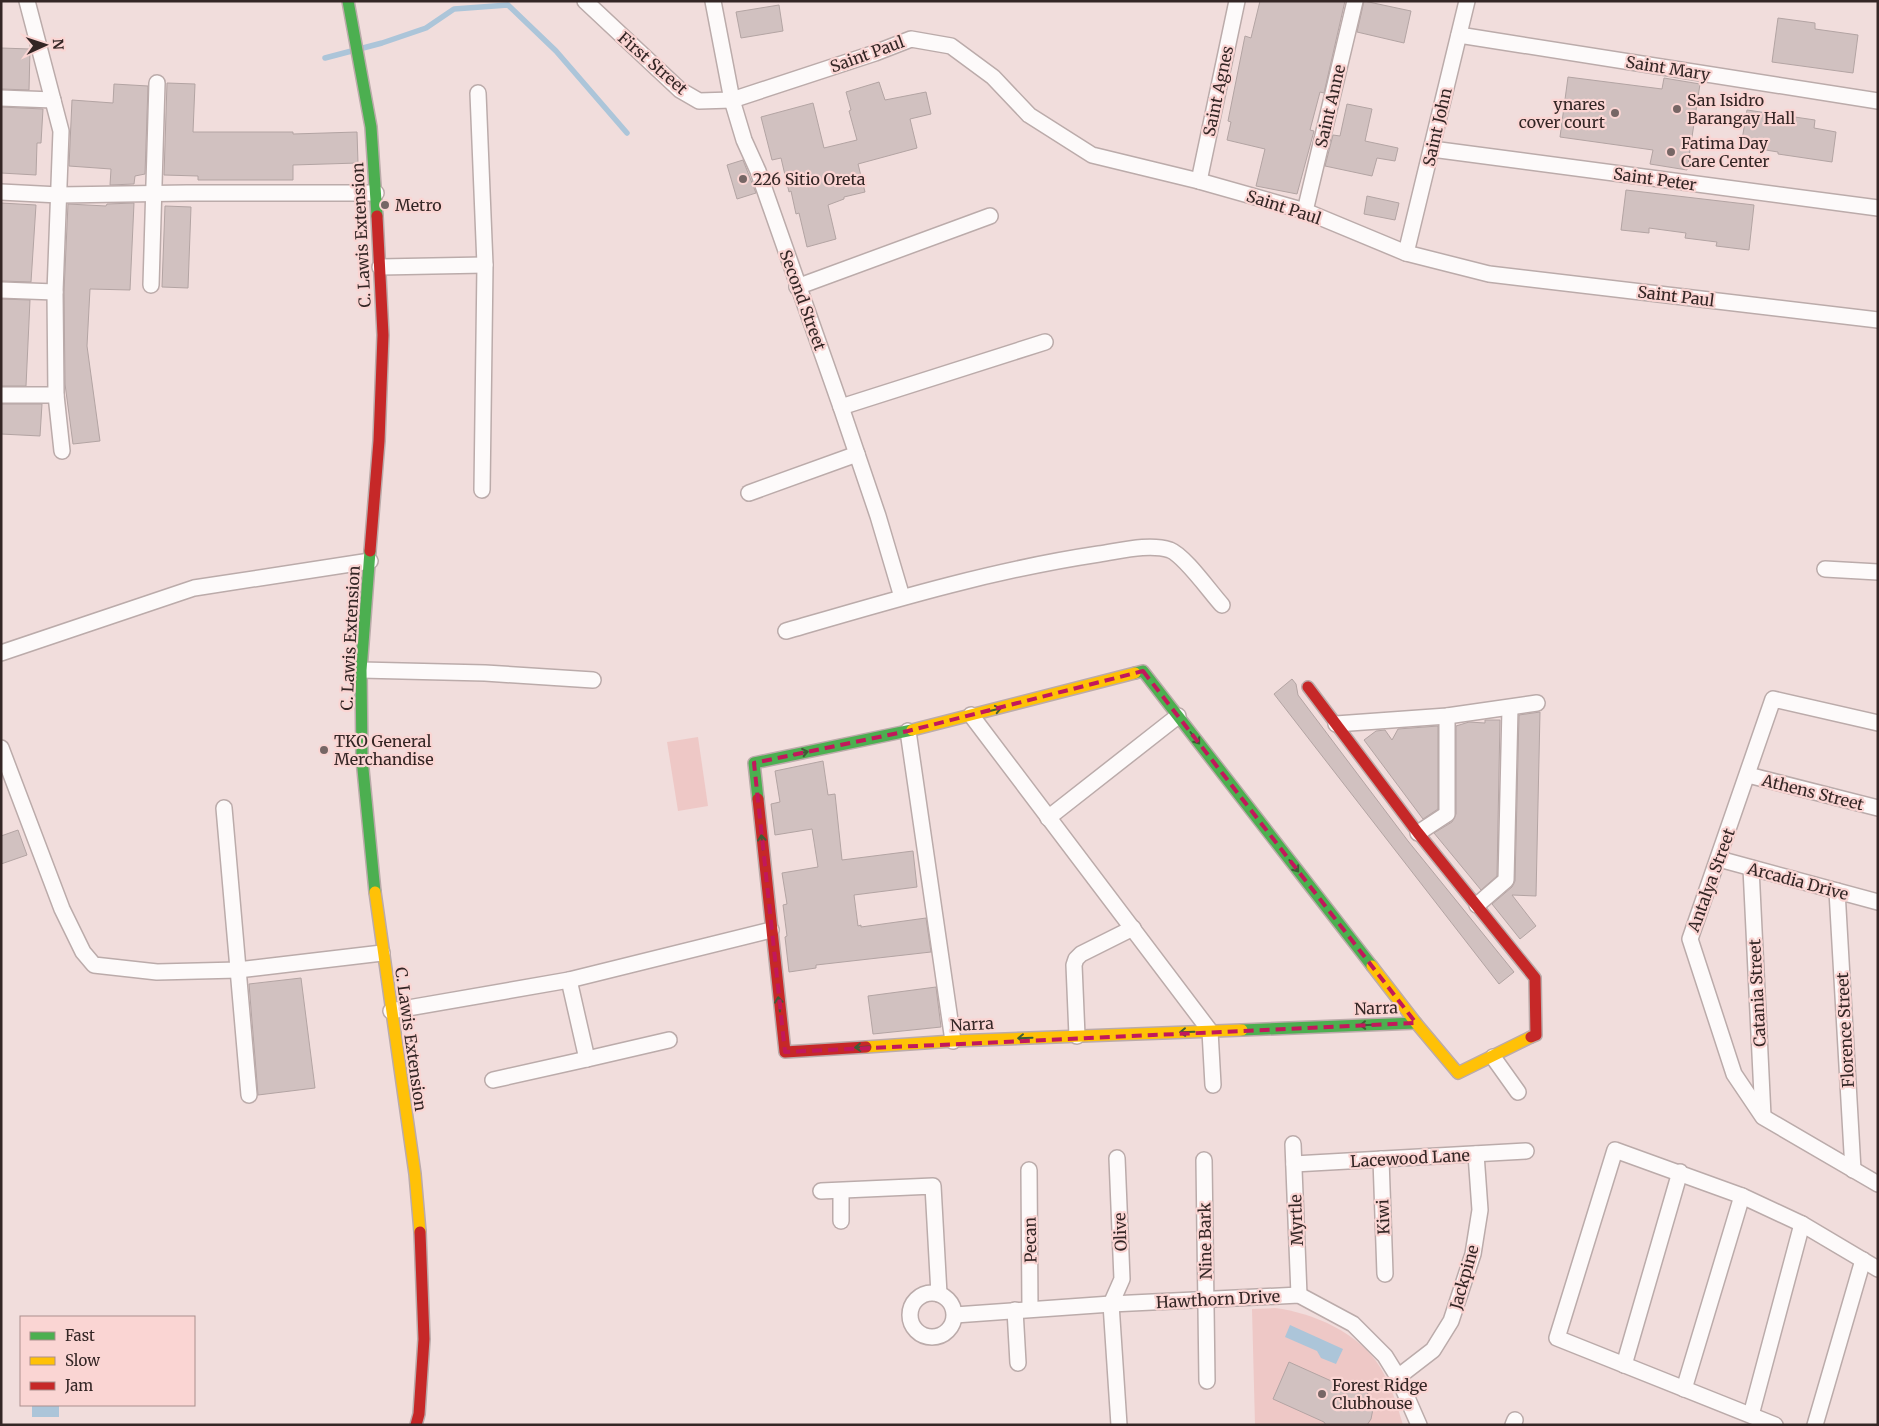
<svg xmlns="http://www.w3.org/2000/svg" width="1879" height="1426" font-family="Merriweather,serif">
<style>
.green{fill:#eec8c6}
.water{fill:#acc5d9}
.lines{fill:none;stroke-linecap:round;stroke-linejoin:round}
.stream{stroke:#acc5d9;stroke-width:5.5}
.building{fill:#d1c1c0;stroke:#b3a4a3}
.street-casing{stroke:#bbabaa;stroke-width:18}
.fast-casing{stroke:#bbabaa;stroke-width:14}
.slow-casing{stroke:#bbabaa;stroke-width:14}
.jam-casing{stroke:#bbabaa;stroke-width:14}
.street{stroke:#fdfafa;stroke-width:15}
.fast{stroke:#4caf50;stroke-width:11}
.slow{stroke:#ffc107;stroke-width:11}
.jam{stroke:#c62828;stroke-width:11}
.oneway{stroke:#3e5d36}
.marked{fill:none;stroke:#c2185b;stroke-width:4;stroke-dasharray:10 6;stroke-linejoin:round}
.poi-dot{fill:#766665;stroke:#fad5d3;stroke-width:2}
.labels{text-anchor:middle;stroke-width:4.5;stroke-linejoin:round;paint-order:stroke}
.street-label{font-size:16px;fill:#342625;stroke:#fad5d3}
.poi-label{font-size:16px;fill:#342625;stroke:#fad5d3;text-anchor:start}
</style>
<rect width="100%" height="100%" fill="#f1dddc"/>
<!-- green -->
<g class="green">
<path d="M 698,737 L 708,806 L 678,811 L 667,742 Z"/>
<path d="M 1275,1308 C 1314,1313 1359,1333 1380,1367 C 1391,1385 1397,1405 1403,1425 L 1255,1425 L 1252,1309 Z"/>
</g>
<!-- water -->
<g class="water">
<path d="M 1290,1325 L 1343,1349 L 1336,1364 L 1321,1358 L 1317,1351 L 1285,1337 Z"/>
<rect x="32" y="1405" width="27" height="12"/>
</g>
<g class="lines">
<!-- stream -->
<path class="stream" d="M 325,58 L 382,43 L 426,28 L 454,9 L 508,5 L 556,51 L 627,133"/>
</g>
<!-- building -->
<g class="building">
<path d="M 1260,1 L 1345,1 L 1324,93 L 1320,92 L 1310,130 L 1314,131 L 1297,194 L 1256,186 L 1265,149 L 1227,140 L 1231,122 L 1228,121 L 1245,36 L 1251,38 Z"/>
<path d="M 1364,1 L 1411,11 L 1404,43 L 1357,32 Z"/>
<path d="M 779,5 L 783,31 L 741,38 L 736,12 Z"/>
<path d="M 1778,18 L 1815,23 L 1815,29 L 1858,35 L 1853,73 L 1772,62 Z"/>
<path d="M 1,48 L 30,49 L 29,90 L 1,89 Z"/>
<path d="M 1568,77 L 1662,89 L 1664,78 L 1700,84 L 1687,170 L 1650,164 L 1653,150 L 1560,137 Z"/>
<path d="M 879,82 L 885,100 L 926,92 L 931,114 L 910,119 L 917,148 L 858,164 L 865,192 L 844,197 L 844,199 L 828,205 L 836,239 L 807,247 L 799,213 L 796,214 L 791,191 L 789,192 L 781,158 L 772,160 L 761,117 L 813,103 L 824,148 L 857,140 L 849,111 L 851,110 L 846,92 Z"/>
<path d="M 167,83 L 195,84 L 193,132 L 293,132 L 293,134 L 357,132 L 358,163 L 293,165 L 293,180 L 198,180 L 198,176 L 164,175 Z"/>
<path d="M 114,84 L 148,86 L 145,174 L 135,176 L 134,184 L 110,185 L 111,169 L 69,166 L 72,100 L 113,103 Z"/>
<path d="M 1347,104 L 1372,109 L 1365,141 L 1398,148 L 1395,161 L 1377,158 L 1372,176 L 1325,166 L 1333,135 L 1340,136 Z"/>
<path d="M 1,107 L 43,109 L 41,143 L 37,143 L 36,175 L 1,173 Z"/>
<path d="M 1747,110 L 1815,120 L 1814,128 L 1836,132 L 1832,162 L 1778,154 L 1778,152 L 1741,146 Z"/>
<path d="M 743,160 L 756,193 L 737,199 L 727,165 Z"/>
<path d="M 1626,190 L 1754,205 L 1749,250 L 1716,246 L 1717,242 L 1685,238 L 1686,233 L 1649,228 L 1649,233 L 1621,230 Z"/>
<path d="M 1367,196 L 1399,203 L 1395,220 L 1364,214 Z"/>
<path d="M 1,203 L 36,205 L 31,282 L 1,281 Z"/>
<path d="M 134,203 L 130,290 L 90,289 L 87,346 L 100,441 L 73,444 L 65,384 L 64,292 L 68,204 L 106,206 L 107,204 Z"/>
<path d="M 165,206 L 191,207 L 188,288 L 162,287 Z"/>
<path d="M 1,299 L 30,300 L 26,386 L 1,386 Z"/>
<path d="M 1,404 L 42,404 L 40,436 L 1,434 Z"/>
<path d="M 1292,679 L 1296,684 L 1298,695 L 1408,841 L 1514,972 L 1499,984 L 1274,694 Z"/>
<path d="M 1540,712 L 1536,896 L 1512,895 L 1536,926 L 1520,939 L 1492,904 L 1512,887 L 1515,881 L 1519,715 Z"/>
<path d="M 1485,720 L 1500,720 L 1497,876 L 1481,890 L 1434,833 L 1452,822 L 1456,814 L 1456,726 L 1469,722 L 1485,723 Z"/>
<path d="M 1438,726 L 1438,809 L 1423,819 L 1364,740 L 1376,731 L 1385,730 L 1392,740 L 1398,729 Z"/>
<path d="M 823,761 L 828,795 L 835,794 L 842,860 L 913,851 L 917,887 L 854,895 L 858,926 L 861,925 L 861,927 L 926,918 L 931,952 L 816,965 L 816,968 L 789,972 L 785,937 L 787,936 L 783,905 L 787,904 L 782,873 L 818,867 L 812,829 L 775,835 L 771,804 L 780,802 L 775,771 Z"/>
<path d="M 18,830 L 27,855 L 1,864 L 1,836 Z"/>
<path d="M 301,978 L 315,1088 L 258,1095 L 249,984 Z"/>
<path d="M 936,987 L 941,1027 L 873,1034 L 868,996 Z"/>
<path d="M 1289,1362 L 1338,1384 L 1346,1382 L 1356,1384 L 1365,1390 L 1371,1398 L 1373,1409 L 1371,1419 L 1367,1425 L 1326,1425 L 1324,1422 L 1273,1399 Z"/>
</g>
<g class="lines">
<defs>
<g id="street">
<path d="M 27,1 L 61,131 L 55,292 L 56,395 L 62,451"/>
<path d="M 585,1 L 680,90 L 699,101 L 732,100 L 875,53 L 911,39 L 951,46 L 993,77 L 1029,115 L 1092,155 L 1199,181 L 1305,211 L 1406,253 L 1489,274 L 1878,320"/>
<path d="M 713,1 L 732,100 L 744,140 L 758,171 L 841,407 L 878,516 L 902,597"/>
<path d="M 1459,35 L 1878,101"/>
<path d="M 478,93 L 485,265 L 482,490"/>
<path d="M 1,98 L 53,100"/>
<path d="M 1432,149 L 1878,208"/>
<path d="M 1199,181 L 1237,1"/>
<path d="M 1,192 L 59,195 L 187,193 L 376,193"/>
<path d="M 1305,211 L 1355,1"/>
<path d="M 1406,253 L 1467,1"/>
<path d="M 380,267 L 485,265"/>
<path d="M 151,285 L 157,83"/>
<path d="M 797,287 L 990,216"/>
<path d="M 1,290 L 55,292"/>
<path d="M 1,395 L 56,395"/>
<path d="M 841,407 L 1045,342"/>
<path d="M 749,493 L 857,454"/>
<path d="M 1825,569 L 1878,572"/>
<path d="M 786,631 C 889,601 992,570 1099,554 C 1120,551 1149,543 1170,550 C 1185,556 1210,592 1222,605"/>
<path d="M 1,653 L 194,588 L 370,561"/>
<path d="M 361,670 L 485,673 L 593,680"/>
<path d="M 971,715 L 1210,1031 L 1213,1085"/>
<path d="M 1878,723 L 1773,699 L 1690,939 L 1734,1074 L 1763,1117 L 1878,1184"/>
<path d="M 1336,724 L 1447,716 L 1537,703"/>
<path d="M 908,731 L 953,1041"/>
<path d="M 1,748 L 62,909 L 83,952 L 94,965 L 157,972 L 238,970 L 382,953"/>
<path d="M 1748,775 L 1878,808"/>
<path d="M 224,808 L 249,1095"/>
<path d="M 1048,818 L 1178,716"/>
<path d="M 1418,833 L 1447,814 L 1447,716"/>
<path d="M 1719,859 L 1878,902"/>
<path d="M 1751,868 L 1763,1116"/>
<path d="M 1837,891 L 1853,1170"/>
<path d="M 1477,905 L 1506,880 L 1510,708"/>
<path d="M 391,1011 L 569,980 L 771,930"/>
<path d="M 1077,1036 L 1074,965 L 1076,959 L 1081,954 L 1133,928"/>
<path d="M 1493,1057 L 1518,1092"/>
<path d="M 587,1059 L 669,1040"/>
<path d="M 493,1080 L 587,1059 L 569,980"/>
<path d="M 1293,1144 L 1299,1295"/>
<path d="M 1117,1158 L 1122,1279 L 1111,1304 L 1119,1425"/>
<path d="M 1381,1159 L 1385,1274"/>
<path d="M 1204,1160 L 1207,1381"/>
<path d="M 1294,1164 L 1526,1151"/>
<path d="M 1029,1170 L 1030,1309"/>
<path d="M 821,1191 L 933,1186 L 939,1294"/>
<path d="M 841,1191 L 841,1221"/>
<circle cx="932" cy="1315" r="22"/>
<path d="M 1015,1310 L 1018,1363"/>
<path d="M 955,1315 L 1111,1304 L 1299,1295 L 1353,1324 L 1385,1356 L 1398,1377 L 1419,1425"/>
<path d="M 1624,1365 L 1680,1172"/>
<path d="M 1398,1377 L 1433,1350 L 1451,1321 L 1473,1254 L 1480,1210 L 1476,1154"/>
<path d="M 1684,1389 L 1742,1196"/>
<path d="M 1751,1415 L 1802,1224"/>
<path d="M 1513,1425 L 1515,1420"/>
<path d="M 1775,1425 L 1557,1338 L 1615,1150 L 1742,1196 L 1802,1224 L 1878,1269"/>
<path d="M 1815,1425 L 1863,1260"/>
</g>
<g id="fast">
<path d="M 348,1 L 371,127 L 377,216"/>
<path d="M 370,551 L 361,670 L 362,759 L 375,892"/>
<path d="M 1135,673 L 1143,671 L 1372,966"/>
<path d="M 758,799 L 754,763 L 912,730"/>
<path d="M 1242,1030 L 1416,1023"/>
</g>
<g id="slow">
<path d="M 912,730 L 1135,673"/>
<path d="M 375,892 L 415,1174 L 420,1232"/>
<path d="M 1372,966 L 1416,1023 L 1458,1073 L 1531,1037"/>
<path d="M 866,1047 L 953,1041 L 1242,1030"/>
</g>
<g id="jam">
<path d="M 370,551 L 379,441 L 383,335 L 377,216"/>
<path d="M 1308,687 L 1418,833 L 1535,978 L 1536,1035 L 1531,1037"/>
<path d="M 758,799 L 785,1052 L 866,1047"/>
<path d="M 416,1425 L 419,1414 L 424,1339 L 420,1232"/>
</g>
</defs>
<!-- street casing -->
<use href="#street" class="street-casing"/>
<!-- fast casing -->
<use href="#fast" class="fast-casing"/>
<!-- slow casing -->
<use href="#slow" class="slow-casing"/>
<!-- jam casing -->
<use href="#jam" class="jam-casing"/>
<!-- street -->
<use href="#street" class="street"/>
<!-- fast -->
<use href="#fast" class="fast"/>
<!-- slow -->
<use href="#slow" class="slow"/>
<!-- jam -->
<use href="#jam" class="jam"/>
</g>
<!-- one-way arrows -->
<defs><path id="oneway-shaft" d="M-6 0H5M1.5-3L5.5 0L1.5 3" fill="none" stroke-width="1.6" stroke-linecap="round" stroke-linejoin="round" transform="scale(1.25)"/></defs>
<g class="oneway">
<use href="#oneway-shaft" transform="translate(994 710) rotate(-14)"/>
<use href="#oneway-shaft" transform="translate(1195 738) rotate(52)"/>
<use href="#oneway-shaft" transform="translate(801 753) rotate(-12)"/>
<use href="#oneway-shaft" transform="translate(762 842) rotate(-96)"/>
<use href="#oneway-shaft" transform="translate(1294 866) rotate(52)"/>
<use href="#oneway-shaft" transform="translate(779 1004) rotate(-97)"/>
<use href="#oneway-shaft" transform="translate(1367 1025) rotate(178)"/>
<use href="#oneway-shaft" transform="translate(1187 1032) rotate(178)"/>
<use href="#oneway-shaft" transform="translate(1025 1038) rotate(178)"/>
<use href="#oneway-shaft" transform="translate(862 1047) rotate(176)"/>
</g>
<!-- marked area -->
<path class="marked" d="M 1143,671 L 1416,1023 L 785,1052 L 754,763 L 908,731 Z"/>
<!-- markers -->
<g class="poi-dot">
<circle cx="1677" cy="109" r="5"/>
<circle cx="1615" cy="113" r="5"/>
<circle cx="1671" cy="152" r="5"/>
<circle cx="743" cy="179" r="5"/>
<circle cx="385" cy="205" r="5"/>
<circle cx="324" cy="750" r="5"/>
<circle cx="1322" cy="1394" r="5"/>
</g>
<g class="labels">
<!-- street labels -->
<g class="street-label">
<text transform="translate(867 54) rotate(-20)" y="6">Saint Paul</text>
<text transform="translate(653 63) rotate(41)" y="6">First Street</text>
<text transform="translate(1668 68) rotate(9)" y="6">Saint Mary</text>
<text transform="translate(1218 91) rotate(-78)" y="6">Saint Agnes</text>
<text transform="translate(1330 106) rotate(-77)" y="6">Saint Anne</text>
<text transform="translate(1437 127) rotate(-77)" y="6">Saint John</text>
<text transform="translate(1655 179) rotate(8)" y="6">Saint Peter</text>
<text transform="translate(1284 207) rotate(18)" y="6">Saint Paul</text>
<text transform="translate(361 235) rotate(-93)" y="6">C. Lawis Extension</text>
<text transform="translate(1676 296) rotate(7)" y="6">Saint Paul</text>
<text transform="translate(803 300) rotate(70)" y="6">Second Street</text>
<text transform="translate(350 638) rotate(-87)" y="6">C. Lawis Extension</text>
<text transform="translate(1813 792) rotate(14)" y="6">Athens Street</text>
<text transform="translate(1711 880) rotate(-70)" y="6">Antalya Street</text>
<text transform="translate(1798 881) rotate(15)" y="6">Arcadia Drive</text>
<text transform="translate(1757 993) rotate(-93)" y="6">Catania Street</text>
<text transform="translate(1376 1008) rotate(-2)" y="6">Narra</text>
<text transform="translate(972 1024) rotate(-3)" y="6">Narra</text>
<text transform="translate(1845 1030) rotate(-93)" y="6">Florence Street</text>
<text transform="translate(411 1039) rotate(82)" y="6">C. Lawis Extension</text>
<text transform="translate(1410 1158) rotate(-3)" y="6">Lacewood Lane</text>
<text transform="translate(1383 1217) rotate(-92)" y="6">Kiwi</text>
<text transform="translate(1296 1220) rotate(-92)" y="6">Myrtle</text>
<text transform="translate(1120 1232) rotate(-92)" y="6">Olive</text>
<text transform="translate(1030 1240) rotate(-91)" y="6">Pecan</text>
<text transform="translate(1205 1241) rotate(-91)" y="6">Nine Bark</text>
<text transform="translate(1464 1277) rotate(-74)" y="6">Jackpine</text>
<text transform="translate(1218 1299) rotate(-3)" y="6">Hawthorn Drive</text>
</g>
<!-- poi labels -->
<g class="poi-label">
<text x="1687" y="106">San Isidro<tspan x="1687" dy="18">Barangay Hall</tspan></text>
<text x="1605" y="110" text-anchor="end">ynares<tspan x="1605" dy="18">cover court</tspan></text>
<text x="1681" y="149">Fatima Day<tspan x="1681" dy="18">Care Center</tspan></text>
<text x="753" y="185">226 Sitio Oreta</text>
<text x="395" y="211">Metro</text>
<text x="334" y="747">TKO General<tspan x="334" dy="18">Merchandise</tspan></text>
<text x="1332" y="1391">Forest Ridge<tspan x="1332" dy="18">Clubhouse</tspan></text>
</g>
</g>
<!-- border -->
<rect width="1879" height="1426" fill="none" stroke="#342625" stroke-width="5"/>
<!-- legend -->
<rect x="20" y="1316" width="175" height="90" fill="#fad5d3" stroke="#ab8f8d"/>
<rect x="30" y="1332" width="25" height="8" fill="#4caf50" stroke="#ab8f8d"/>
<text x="65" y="1341" font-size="15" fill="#342625">Fast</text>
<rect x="30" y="1357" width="25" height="8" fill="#ffc107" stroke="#ab8f8d"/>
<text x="65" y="1366" font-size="15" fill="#342625">Slow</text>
<rect x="30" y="1382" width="25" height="8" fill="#c62828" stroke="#ab8f8d"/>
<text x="65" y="1391" font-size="15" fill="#342625">Jam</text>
<!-- north arrow -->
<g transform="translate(45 45) rotate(87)" stroke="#fad5d3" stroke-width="4" paint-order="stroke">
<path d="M0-4L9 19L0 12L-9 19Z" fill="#342625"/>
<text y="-8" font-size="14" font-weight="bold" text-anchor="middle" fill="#342625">N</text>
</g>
</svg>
